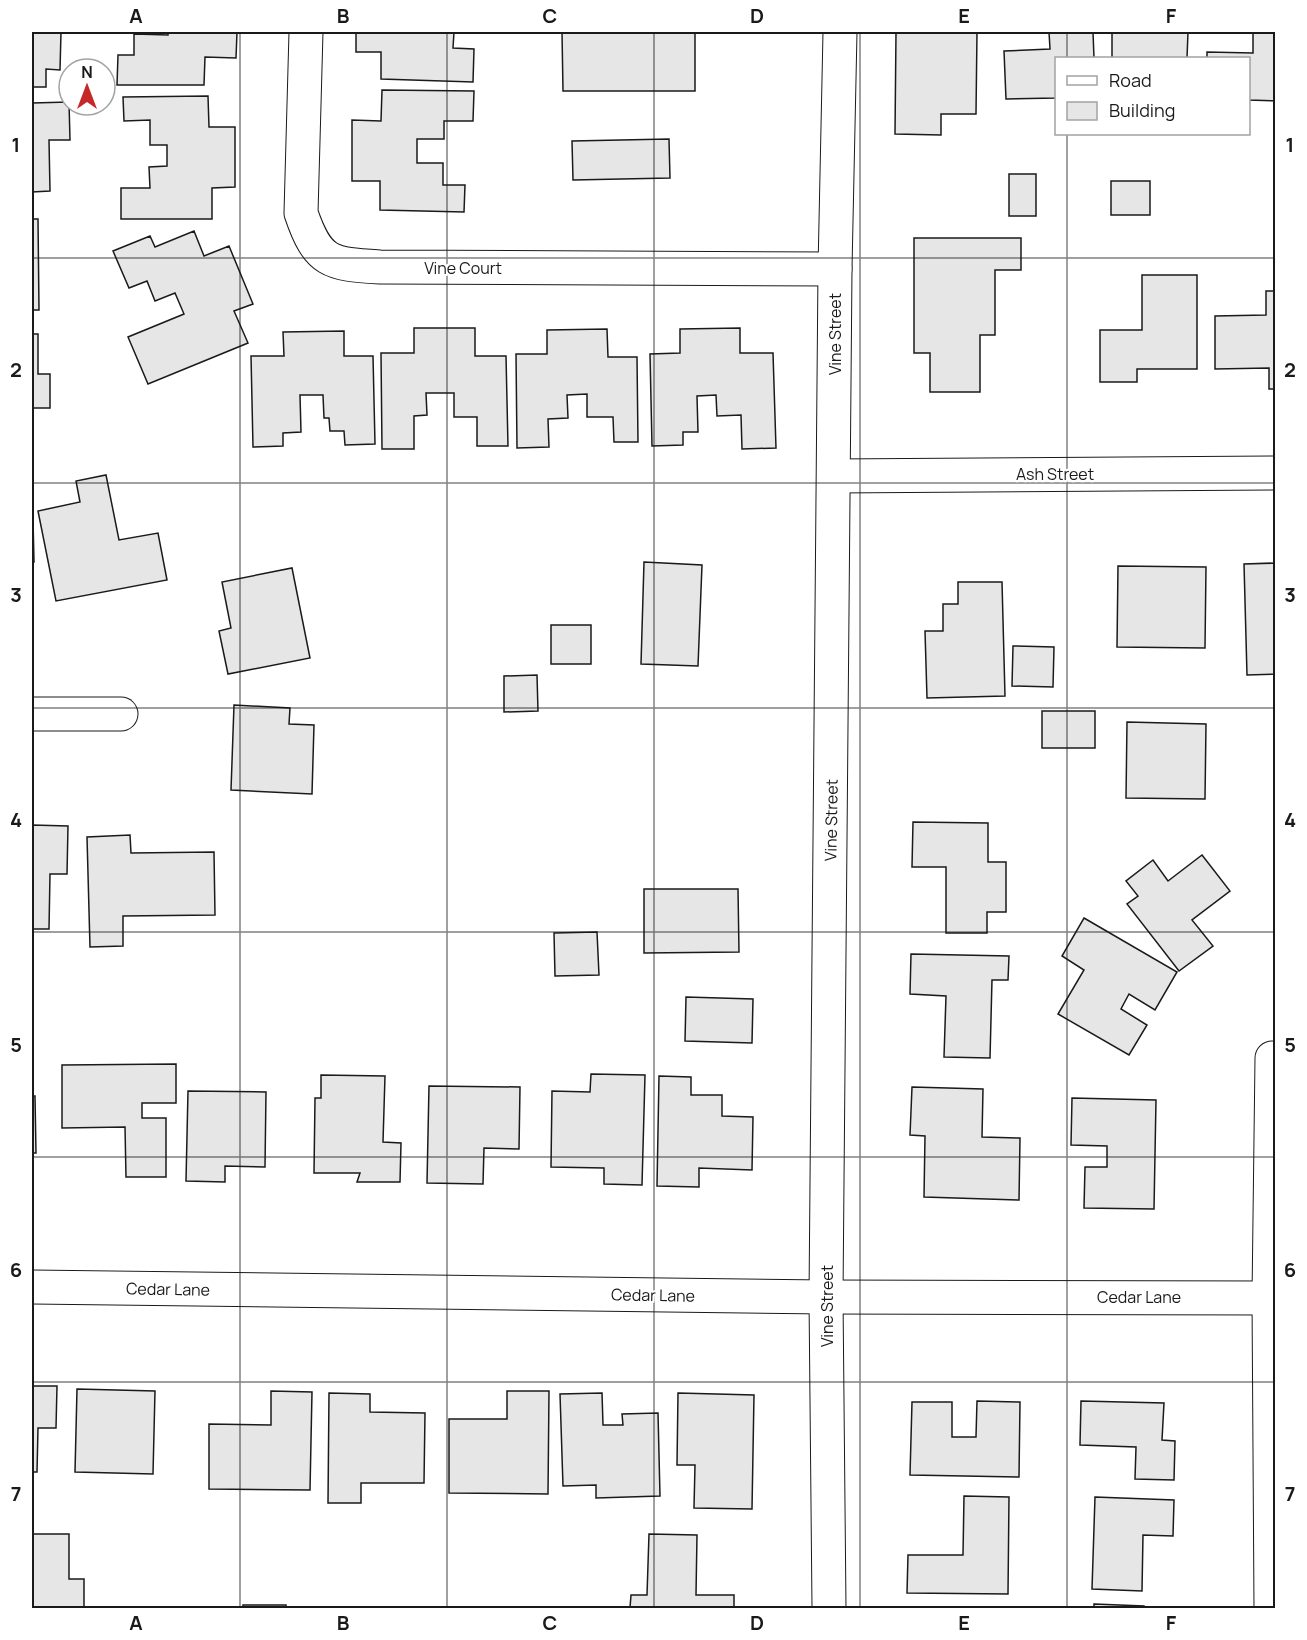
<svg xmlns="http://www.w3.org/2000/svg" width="1307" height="1640" font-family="Manrope,sans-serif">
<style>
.building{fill:#e6e6e6;stroke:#1a1a1a;stroke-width:1.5}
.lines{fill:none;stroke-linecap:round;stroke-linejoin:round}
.street-casing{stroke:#1a1a1a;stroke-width:35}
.secondary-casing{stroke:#1a1a1a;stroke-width:35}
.street{stroke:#fff;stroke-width:33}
.secondary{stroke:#fff;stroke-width:33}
.grid{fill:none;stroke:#1a1a1a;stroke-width:1.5;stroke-opacity:0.55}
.labels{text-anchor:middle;stroke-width:4.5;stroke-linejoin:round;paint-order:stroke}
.street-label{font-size:16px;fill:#1a1a1a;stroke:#fff}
.neatline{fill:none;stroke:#1a1a1a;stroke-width:2}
.grid-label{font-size:20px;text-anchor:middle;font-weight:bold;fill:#1a1a1a}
</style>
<rect width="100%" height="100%" fill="#fff"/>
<!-- building -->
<g class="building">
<path d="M 32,32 L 61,32 L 60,70 L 46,69 L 46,87 L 32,87 Z"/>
<path d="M 168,32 L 237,32 L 236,58 L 205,57 L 204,85 L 117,85 L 118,55 L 134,55 L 134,34 L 168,35 Z"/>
<path d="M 356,32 L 454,32 L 453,48 L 474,49 L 473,82 L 381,79 L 381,52 L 356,52 Z"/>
<path d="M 562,32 L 695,32 L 695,91 L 563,91 Z"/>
<path d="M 896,32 L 977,32 L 976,114 L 941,114 L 941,135 L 895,134 Z"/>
<path d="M 1049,32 L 1093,32 L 1094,58 L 1056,58 L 1056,98 L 1006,99 L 1004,51 L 1050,49 Z"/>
<path d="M 1112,32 L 1188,32 L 1187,58 L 1112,58 Z"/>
<path d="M 1253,32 L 1276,32 L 1276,101 L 1248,100 L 1248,58 L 1207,58 L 1207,52 L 1253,53 Z"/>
<path d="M 382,90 L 474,91 L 473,121 L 444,121 L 444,139 L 417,139 L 417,163 L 443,163 L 443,185 L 465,185 L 464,212 L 380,210 L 380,181 L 352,181 L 352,120 L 381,121 Z"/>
<path d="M 208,96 L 209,127 L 235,127 L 235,187 L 212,188 L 212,219 L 121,219 L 121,188 L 150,188 L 149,167 L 167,166 L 167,145 L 150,145 L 150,120 L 124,121 L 123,97 Z"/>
<path d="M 69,102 L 70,140 L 49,140 L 50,191 L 32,192 L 32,103 Z"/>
<path d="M 669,139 L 670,178 L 573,180 L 572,141 Z"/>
<rect x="1009" y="174" width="27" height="42"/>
<rect x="1111" y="181" width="39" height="34"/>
<path d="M 32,219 L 38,219 L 39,310 L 32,310 Z"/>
<path d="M 194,231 L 204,256 L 229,246 L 253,304 L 234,311 L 248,343 L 148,384 L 128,337 L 184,314 L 175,293 L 155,301 L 147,281 L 129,288 L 113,251 L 150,236 L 155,247 Z"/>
<path d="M 914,238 L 1021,238 L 1021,270 L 995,270 L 995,335 L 980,335 L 980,392 L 930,392 L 930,353 L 914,353 Z"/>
<path d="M 1142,275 L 1197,275 L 1197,369 L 1137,369 L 1137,382 L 1100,382 L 1100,330 L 1142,330 Z"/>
<path d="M 1266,291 L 1276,291 L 1276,389 L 1269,389 L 1269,368 L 1215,369 L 1215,316 L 1266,315 Z"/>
<path d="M 414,328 L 475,328 L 475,356 L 506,356 L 508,446 L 477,446 L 477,417 L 454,417 L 454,393 L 426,393 L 427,415 L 414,416 L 414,449 L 382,449 L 381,353 L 414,353 Z"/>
<path d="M 740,328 L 740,353 L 773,353 L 776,448 L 742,449 L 741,415 L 717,416 L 716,395 L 697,396 L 698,432 L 683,432 L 683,445 L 652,446 L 650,354 L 680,353 L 680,329 Z"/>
<path d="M 607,329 L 608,357 L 637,357 L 638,442 L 614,442 L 613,417 L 587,417 L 587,394 L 567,395 L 568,418 L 548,419 L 549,447 L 517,448 L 516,354 L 547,354 L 547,330 Z"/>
<path d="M 344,331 L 344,356 L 373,356 L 375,444 L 345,445 L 344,431 L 330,431 L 329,418 L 324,418 L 323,395 L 300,395 L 301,432 L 283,433 L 283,446 L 253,447 L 251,356 L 284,356 L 283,332 Z"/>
<path d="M 32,334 L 38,334 L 38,374 L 50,374 L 50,408 L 32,408 Z"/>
<path d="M 106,475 L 119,540 L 158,533 L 167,580 L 56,601 L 38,511 L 80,502 L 76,481 Z"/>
<path d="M 32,519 L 33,519 L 34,562 L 32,562 Z"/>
<path d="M 644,562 L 702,565 L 698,666 L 641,664 Z"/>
<path d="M 1276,563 L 1276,674 L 1247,675 L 1244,564 Z"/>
<path d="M 1118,566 L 1206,567 L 1205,648 L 1117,647 Z"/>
<path d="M 292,568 L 310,658 L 228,674 L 219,631 L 231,628 L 222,582 Z"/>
<path d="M 958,582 L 1002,582 L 1005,696 L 927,698 L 925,631 L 943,631 L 943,604 L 958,604 Z"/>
<rect x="551" y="625" width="40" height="39"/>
<path d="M 1013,646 L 1054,647 L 1053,687 L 1012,686 Z"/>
<path d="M 537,675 L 538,711 L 504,712 L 504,676 Z"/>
<path d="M 234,705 L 290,708 L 289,724 L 314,725 L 312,794 L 231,790 Z"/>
<rect x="1042" y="711" width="53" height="37"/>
<path d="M 1127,722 L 1206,724 L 1205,799 L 1126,798 Z"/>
<path d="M 913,822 L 988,823 L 988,862 L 1006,862 L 1006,912 L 987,912 L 987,933 L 946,933 L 946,867 L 912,867 Z"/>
<path d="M 32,825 L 68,826 L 67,874 L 50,874 L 49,929 L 32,929 Z"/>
<path d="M 130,835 L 131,853 L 214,852 L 215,915 L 123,916 L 123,946 L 90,947 L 87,837 Z"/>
<path d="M 1202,855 L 1230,891 L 1192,920 L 1213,946 L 1179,971 L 1127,904 L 1138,896 L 1126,881 L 1153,860 L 1168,881 Z"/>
<path d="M 644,889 L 738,889 L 739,952 L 644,953 Z"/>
<path d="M 1084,918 L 1177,972 L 1155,1010 L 1129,994 L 1121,1009 L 1147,1025 L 1129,1055 L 1058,1014 L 1084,970 L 1062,956 Z"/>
<path d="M 597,932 L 599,975 L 555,976 L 554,933 Z"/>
<path d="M 911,954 L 1009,956 L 1008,980 L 992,980 L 990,1058 L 944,1057 L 946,996 L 910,994 Z"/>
<path d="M 686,997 L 753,999 L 752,1043 L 685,1041 Z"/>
<path d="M 176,1064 L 176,1103 L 142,1103 L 142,1118 L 166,1118 L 166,1177 L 126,1177 L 125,1127 L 62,1128 L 62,1065 Z"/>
<path d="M 591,1074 L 645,1075 L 642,1185 L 604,1184 L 604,1168 L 551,1167 L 552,1091 L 590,1092 Z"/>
<path d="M 321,1075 L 385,1076 L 383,1142 L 401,1143 L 400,1182 L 357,1182 L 360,1173 L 314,1173 L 315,1098 L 321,1098 Z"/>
<path d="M 659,1076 L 691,1077 L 691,1095 L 722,1095 L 722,1116 L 753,1117 L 752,1170 L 699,1168 L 699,1187 L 657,1186 Z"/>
<path d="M 429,1086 L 520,1087 L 519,1149 L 484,1148 L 483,1184 L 427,1183 Z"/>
<path d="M 912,1087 L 983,1089 L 982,1137 L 1020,1138 L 1019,1200 L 924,1197 L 925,1136 L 910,1135 Z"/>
<path d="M 188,1091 L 266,1092 L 265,1167 L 225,1166 L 225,1182 L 186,1181 Z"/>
<path d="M 32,1096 L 35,1096 L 36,1153 L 32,1153 Z"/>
<path d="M 1072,1098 L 1156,1100 L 1154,1209 L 1084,1208 L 1085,1167 L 1107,1167 L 1107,1146 L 1071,1145 Z"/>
<path d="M 32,1386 L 57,1386 L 56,1428 L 38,1428 L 37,1472 L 32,1472 Z"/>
<path d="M 77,1389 L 155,1391 L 153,1474 L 75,1472 Z"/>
<path d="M 271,1391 L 312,1392 L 310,1490 L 209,1489 L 209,1424 L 271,1425 Z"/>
<path d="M 507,1391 L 549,1391 L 548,1494 L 449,1493 L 449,1419 L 507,1419 Z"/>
<path d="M 329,1393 L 370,1394 L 370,1412 L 425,1413 L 424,1483 L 361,1483 L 361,1503 L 328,1503 Z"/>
<path d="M 602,1393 L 603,1425 L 623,1425 L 622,1414 L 658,1413 L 660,1496 L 596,1498 L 596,1485 L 563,1486 L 560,1394 Z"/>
<path d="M 678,1393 L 754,1395 L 752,1509 L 694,1508 L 695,1465 L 677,1465 Z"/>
<path d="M 977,1401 L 1020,1402 L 1019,1477 L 910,1475 L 912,1402 L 952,1402 L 952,1437 L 976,1437 Z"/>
<path d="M 1081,1401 L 1164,1403 L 1162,1440 L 1175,1441 L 1174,1480 L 1135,1479 L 1136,1447 L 1080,1445 Z"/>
<path d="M 964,1496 L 1009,1497 L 1008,1594 L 907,1593 L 908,1555 L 963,1555 Z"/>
<path d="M 1095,1497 L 1174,1500 L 1173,1536 L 1143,1535 L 1142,1591 L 1092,1589 Z"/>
<path d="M 32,1534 L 69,1534 L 69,1579 L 84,1579 L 84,1608 L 32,1608 Z"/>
<path d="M 649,1534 L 697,1535 L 696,1595 L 734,1595 L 734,1608 L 630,1608 L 631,1595 L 647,1595 Z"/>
<path d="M 1094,1604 L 1144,1606 L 1144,1608 L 1094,1608 Z"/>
<rect x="243" y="1605" width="43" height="3"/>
</g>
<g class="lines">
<defs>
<g id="street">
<path d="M 306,32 L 301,213 C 318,263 330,264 380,267 L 835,269"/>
<path d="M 834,476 L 1276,473"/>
<path d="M 32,714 L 121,714"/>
<path d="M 32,1287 L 826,1297 L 1276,1298"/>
<path d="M 1271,1608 L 1269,1298 L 1272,1058"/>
</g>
<path id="secondary" d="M 829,1608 L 826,1297 L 835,269 L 840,32"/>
</defs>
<!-- street casing -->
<use href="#street" class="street-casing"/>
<!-- secondary casing -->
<use href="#secondary" class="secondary-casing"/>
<!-- street -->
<use href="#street" class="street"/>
<!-- secondary -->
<use href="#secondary" class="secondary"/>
</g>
<!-- grid -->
<path class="grid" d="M 240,32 L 240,1608M 447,32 L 447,1608M 654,32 L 654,1608M 860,32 L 860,1608M 1067,32 L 1067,58M 1067,134 L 1067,1608M 32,258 L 1276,258M 32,483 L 1276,483M 32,708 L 1276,708M 32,932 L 1276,932M 32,1157 L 1276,1157M 32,1382 L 1276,1382"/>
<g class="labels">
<!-- street labels -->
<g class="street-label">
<text x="463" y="274">Vine Court</text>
<text transform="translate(835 334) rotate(-90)" y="6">Vine Street</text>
<text x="1055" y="480">Ash Street</text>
<text transform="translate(831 820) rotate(-89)" y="6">Vine Street</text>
<text transform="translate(168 1289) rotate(1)" y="6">Cedar Lane</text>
<text transform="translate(653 1295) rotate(1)" y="6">Cedar Lane</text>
<text x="1139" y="1303">Cedar Lane</text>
<text transform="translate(827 1306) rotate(-90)" y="6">Vine Street</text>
</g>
</g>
<!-- border -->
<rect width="1307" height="1640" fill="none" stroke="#ffffff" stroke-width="66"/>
<!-- legend -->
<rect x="1055" y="57" width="195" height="78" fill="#ffffff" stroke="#a3a3a3" stroke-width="1.5"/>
<rect x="1067" y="76" width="30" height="9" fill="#ffffff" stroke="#a3a3a3" stroke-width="1.5"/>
<text x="1109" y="87" font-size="18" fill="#1a1a1a">Road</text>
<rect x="1067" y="102" width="30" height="18" fill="#e6e6e6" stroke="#a3a3a3" stroke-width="1.5"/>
<text x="1109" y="117" font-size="18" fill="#1a1a1a">Building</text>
<!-- north arrow -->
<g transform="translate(87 87)"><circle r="28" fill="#ffffff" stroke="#a3a3a3" stroke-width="1.5"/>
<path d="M0-4.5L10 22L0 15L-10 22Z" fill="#c62828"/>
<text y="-9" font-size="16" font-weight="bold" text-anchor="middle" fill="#1a1a1a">N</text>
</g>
<rect x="33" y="33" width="1241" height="1574" class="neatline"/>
<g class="grid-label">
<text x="136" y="23">A</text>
<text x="343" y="23">B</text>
<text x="550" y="23">C</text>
<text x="757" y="23">D</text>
<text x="964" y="23">E</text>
<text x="1171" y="23">F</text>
<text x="16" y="152">1</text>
<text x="1290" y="152">1</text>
<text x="16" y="377">2</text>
<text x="1290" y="377">2</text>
<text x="16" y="602">3</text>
<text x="1290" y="602">3</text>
<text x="16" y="827">4</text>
<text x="1290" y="827">4</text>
<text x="16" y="1052">5</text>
<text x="1290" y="1052">5</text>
<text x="16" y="1277">6</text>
<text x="1290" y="1277">6</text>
<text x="16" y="1501">7</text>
<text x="1290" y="1501">7</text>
<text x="136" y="1630">A</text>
<text x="343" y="1630">B</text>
<text x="550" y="1630">C</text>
<text x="757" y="1630">D</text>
<text x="964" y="1630">E</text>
<text x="1171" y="1630">F</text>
</g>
</svg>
